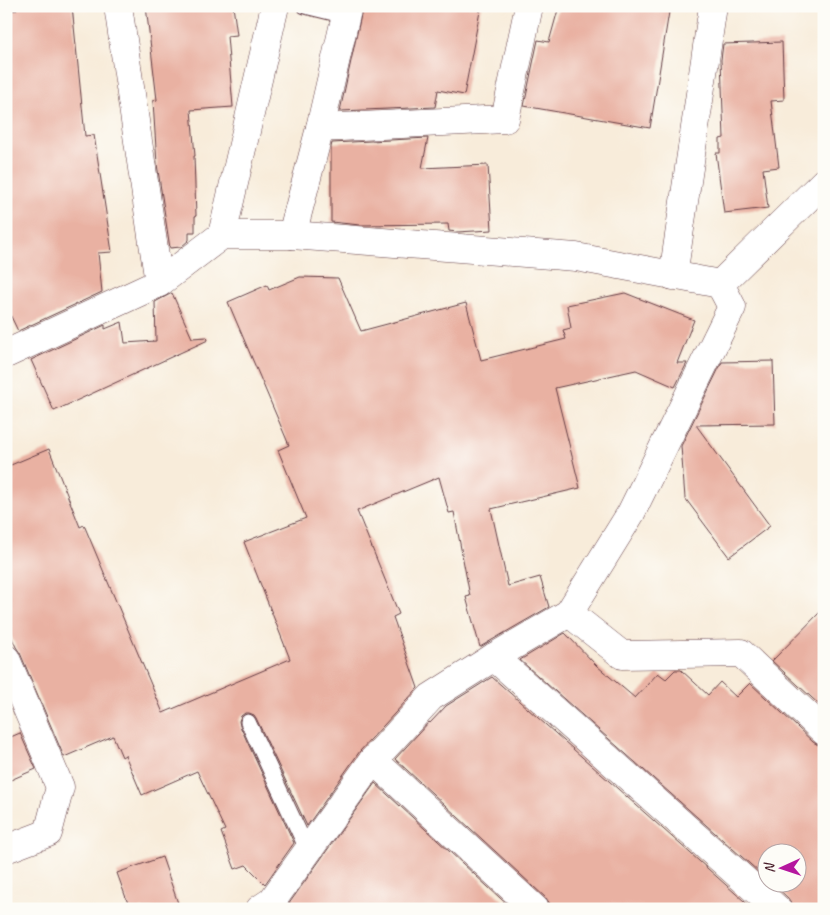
<svg xmlns="http://www.w3.org/2000/svg" width="830" height="915" font-family="Caveat,sans-serif">
<style>
.building{fill:#e9b1a2}
.lines{fill:none;stroke-linecap:round;stroke-linejoin:round}
.service-casing{stroke:#643e45;stroke-width:17}
.minor-casing{stroke:#643e45;stroke-width:29}
.service{stroke:#fff;stroke-width:15}
.minor{stroke:#fff;stroke-width:28}
</style>
<rect width="100%" height="100%" fill="#fdfcf7"/>
<filter id="ink" filterUnits="userSpaceOnUse"><feTurbulence type="fractalNoise" baseFrequency=".02" numOctaves="2"/><feDisplacementMap in="SourceGraphic" scale="10" xChannelSelector="R" yChannelSelector="G"/><feConvolveMatrix kernelMatrix="1 2 1 2 8 2 1 2 1" color-interpolation-filters="sRGB"/></filter>
<filter id="wash" filterUnits="userSpaceOnUse"><feTurbulence type="fractalNoise" baseFrequency=".0096" numOctaves="4" result="noise"/><feDisplacementMap in="SourceGraphic" scale="20" xChannelSelector="R" yChannelSelector="G"/><feGaussianBlur stdDeviation="1.12" result="paint"/><feColorMatrix in="noise" values="0 0 0 0 0 0 0 0 0 0 0 0 0 0 0 0 0 1.4 0 .05"/><feComposite in="paint" operator="in"/></filter>
<g filter="url(#wash)">
<rect width="100%" height="100%" fill="#f8ecda"/>
<g id="blocks">
<!-- building -->
<g class="building">
<path d="M 17,6 L 72,6 L 85,136 L 94,135 L 112,252 L 98,253 L 102,292 L 18,331 L 6,306 L 6,11 L 17,10 Z"/>
<path d="M 146,6 L 233,6 L 237,35 L 227,36 L 233,107 L 191,110 L 195,156 L 194,156 L 196,216 L 195,216 L 195,232 L 189,232 L 189,240 L 181,247 L 170,248 L 157,164 L 153,101 L 157,100 Z"/>
<path d="M 363,6 L 481,6 L 464,95 L 438,90 L 435,107 L 340,111 Z"/>
<path d="M 559,6 L 670,6 L 650,128 L 524,106 L 538,40 L 549,42 Z"/>
<path d="M 782,42 L 784,100 L 771,101 L 779,167 L 763,169 L 768,208 L 724,213 L 716,153 L 720,153 L 720,139 L 724,138 L 721,60 L 723,44 Z"/>
<path d="M 428,138 L 422,168 L 488,165 L 492,230 L 457,232 L 449,231 L 448,224 L 360,225 L 331,222 L 331,147 L 332,143 Z"/>
<path d="M 300,277 L 338,278 L 361,331 L 466,303 L 481,360 L 566,339 L 563,330 L 571,328 L 567,305 L 625,293 L 694,320 L 677,363 L 687,363 L 675,387 L 636,370 L 555,388 L 580,488 L 491,509 L 508,586 L 540,577 L 549,607 L 480,647 L 466,597 L 470,596 L 454,512 L 449,513 L 439,477 L 357,511 L 399,614 L 393,617 L 418,688 L 360,751 L 307,826 L 256,718 L 254,715 L 249,713 L 245,713 L 241,716 L 239,721 L 240,726 L 294,843 L 265,884 L 246,865 L 235,869 L 221,832 L 225,830 L 197,771 L 142,795 L 125,755 L 122,757 L 113,736 L 64,757 L 20,653 L 16,647 L 6,625 L 6,467 L 49,449 L 80,527 L 84,525 L 163,713 L 290,659 L 244,542 L 306,518 L 278,450 L 289,445 L 228,302 L 267,285 L 269,290 Z"/>
<path d="M 172,293 L 192,338 L 207,337 L 208,340 L 54,411 L 31,360 L 105,325 L 105,329 L 122,322 L 125,343 L 156,341 L 155,302 Z"/>
<path d="M 773,361 L 775,424 L 696,425 L 770,526 L 729,557 L 685,498 L 681,446 L 722,362 Z"/>
<path d="M 824,608 L 824,709 L 772,661 Z"/>
<path d="M 565,633 L 597,666 L 635,698 L 658,673 L 666,679 L 675,670 L 681,670 L 708,695 L 720,682 L 736,697 L 750,683 L 813,742 L 820,746 L 824,746 L 824,909 L 792,909 L 792,904 L 788,898 L 771,882 L 798,882 L 798,852 L 768,852 L 768,880 L 520,660 Z"/>
<path d="M 492,677 L 753,909 L 550,909 L 550,904 L 546,898 L 395,759 L 429,722 L 430,723 L 446,706 Z"/>
<path d="M 20,733 L 36,769 L 6,782 L 6,739 Z"/>
<path d="M 375,783 L 512,909 L 292,909 L 288,905 Z"/>
<path d="M 162,857 L 180,909 L 130,909 L 117,873 Z"/>
</g>
</g>
</g>
<g filter="url(#ink)">
<use href="#blocks" fill-opacity="0" stroke="#643e45" stroke-width="1"/>
<g class="lines">
<defs>
<g id="service">
<path d="M 305,6 L 346,16"/>
<path d="M 248,722 L 308,851"/>
</g>
<g id="minor">
<path d="M 118,6 L 159,283"/>
<path d="M 320,128 L 505,119 L 529,6"/>
<path d="M 222,235 L 275,6"/>
<path d="M 292,235 L 320,128 L 348,6"/>
<path d="M 673,276 L 713,6"/>
<path d="M 720,284 L 824,182"/>
<path d="M 6,354 L 159,283 L 222,235 L 292,235 L 576,257 L 720,284"/>
<path d="M 569,613 L 622,655 L 741,653 L 824,731"/>
<path d="M 494,657 L 777,909"/>
<path d="M 6,659 L 60,787 L 48,833 L 6,849"/>
<path d="M 373,760 L 535,909"/>
<path d="M 260,909 L 272,901 L 373,760 L 431,697 L 494,657 L 569,613 L 631,513 L 732,307 L 720,284"/>
</g>
</defs>
<!-- service casing -->
<use href="#service" class="service-casing"/>
<!-- minor casing -->
<use href="#minor" class="minor-casing"/>
<!-- service -->
<use href="#service" class="service"/>
<!-- minor -->
<use href="#minor" class="minor"/>
</g>
</g>
<!-- margin -->
<rect width="830" height="915" fill="none" stroke="#fdfcf7" stroke-width="25"/>
<!-- north arrow -->
<g transform="translate(782 868) rotate(267)"><circle r="24" fill="#fdfcf7" stroke="#b5a4a5"/>
<path d="M0-4L9 19L0 12L-9 19Z" fill="#b5179e"/>
<text y="-8" font-size="14" font-weight="bold" text-anchor="middle" fill="#4a1f2b">N</text>
</g>
</svg>
